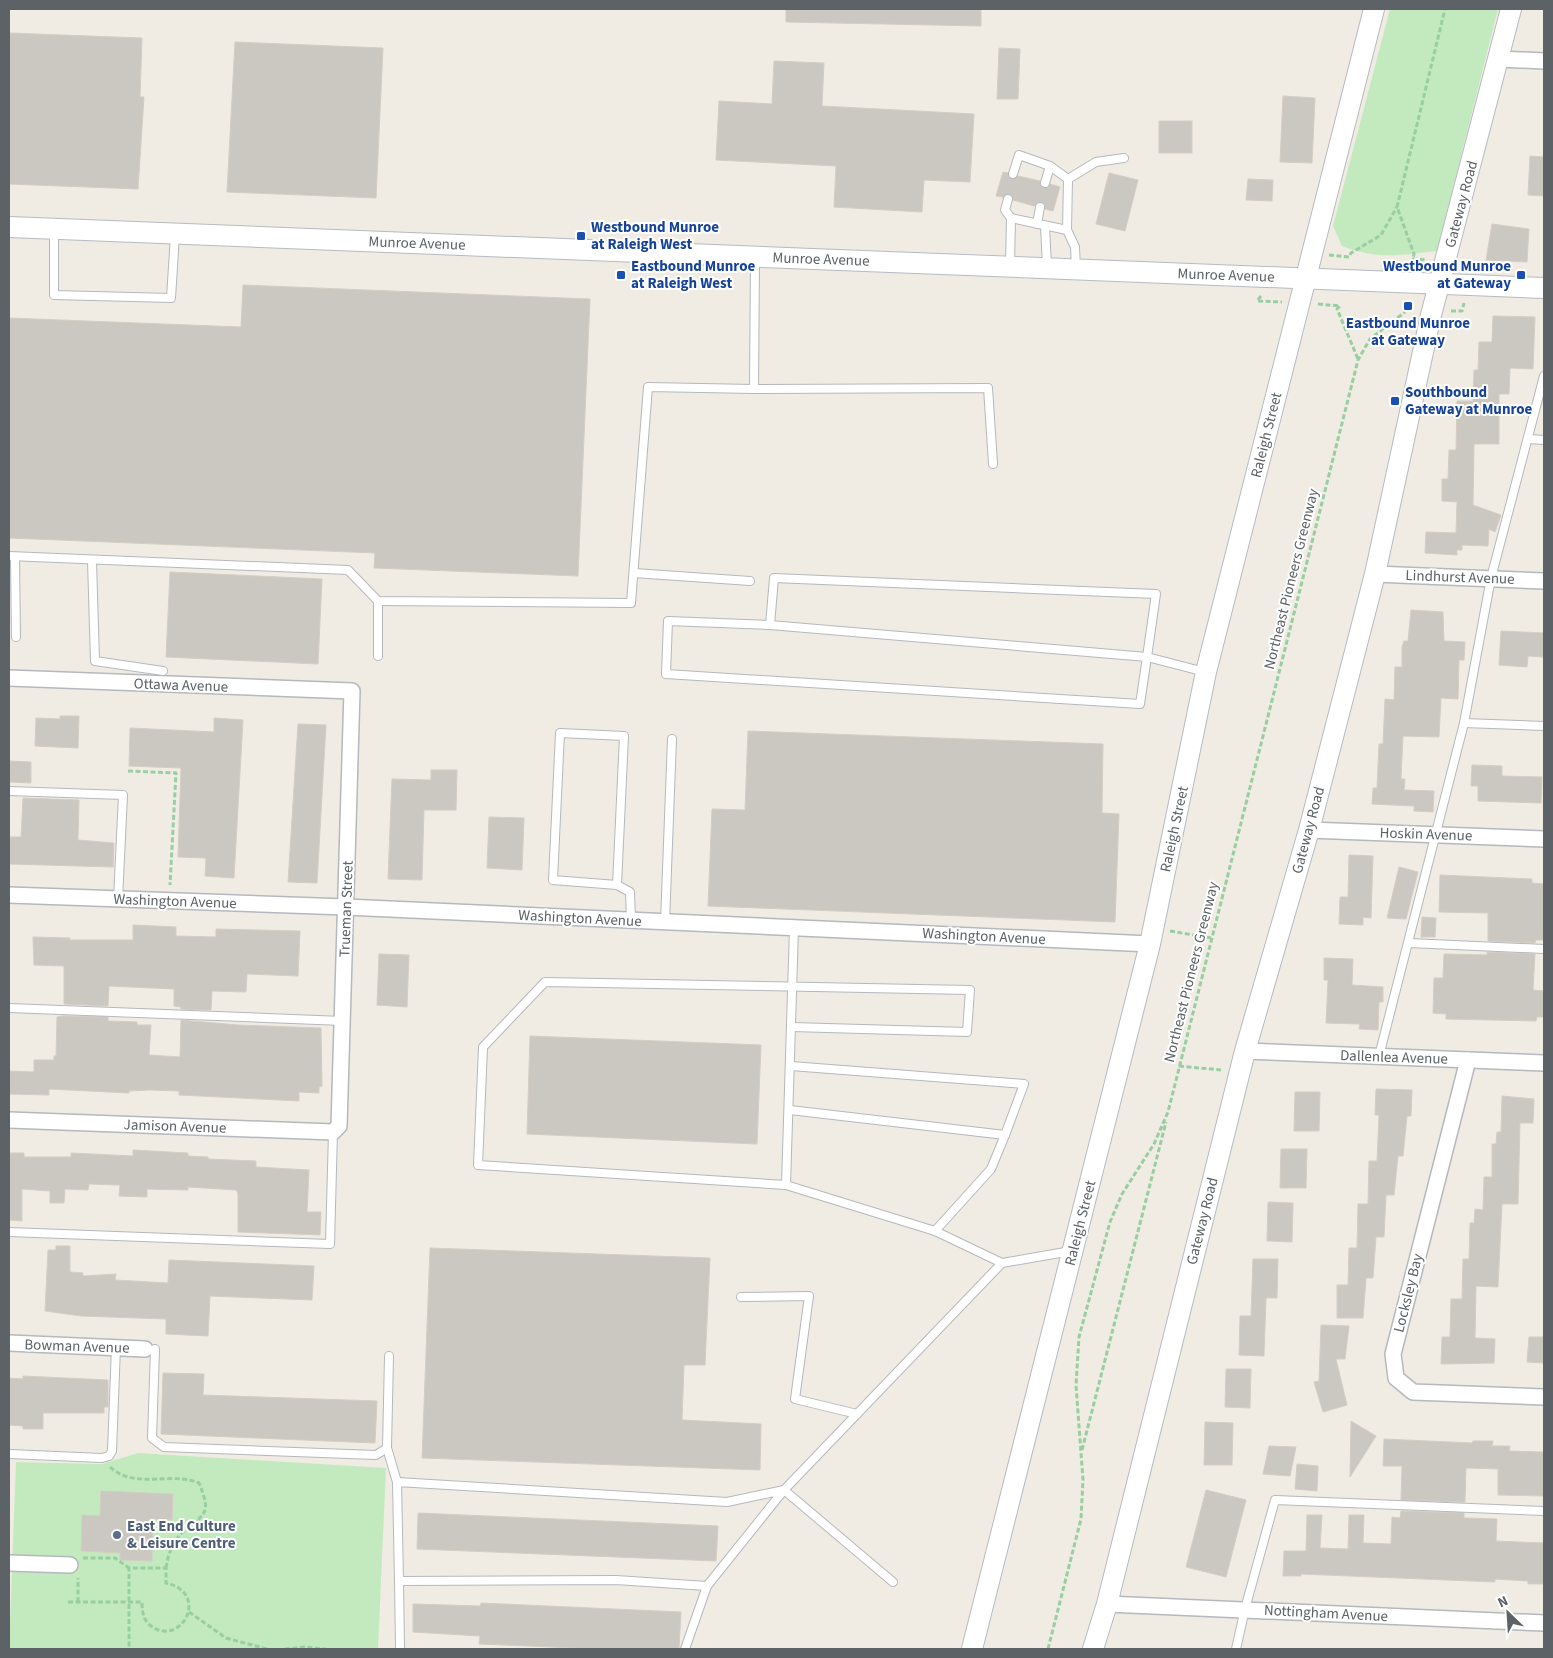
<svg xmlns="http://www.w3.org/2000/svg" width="1553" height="1658" font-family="'Source Sans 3',sans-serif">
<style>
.green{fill:#c3eabe}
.building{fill:#cbc7c1;stroke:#d5cdc2}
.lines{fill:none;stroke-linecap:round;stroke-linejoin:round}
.lane-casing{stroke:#b5b8bc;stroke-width:10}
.street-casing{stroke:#b5b8bc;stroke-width:18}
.secondary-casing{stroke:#b6bbc0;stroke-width:22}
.path{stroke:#98cea1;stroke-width:3;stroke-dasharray:5 2.5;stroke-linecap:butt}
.lane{stroke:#fff;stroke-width:8}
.street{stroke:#fff;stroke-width:15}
.secondary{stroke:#fff;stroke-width:20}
.transit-dot{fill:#1a4fb4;stroke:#fff;stroke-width:2}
.service-dot{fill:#5c6f8a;stroke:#fff;stroke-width:2}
.labels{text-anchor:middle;stroke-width:4;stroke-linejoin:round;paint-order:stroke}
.street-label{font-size:15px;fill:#5c6266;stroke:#fff}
.transit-label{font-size:15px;font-weight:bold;fill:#164399;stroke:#fff;text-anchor:start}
.service-label{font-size:15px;font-weight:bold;fill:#4e5e75;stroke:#fff;text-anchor:start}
</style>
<rect width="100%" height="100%" fill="#f0ece4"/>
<!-- green -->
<g class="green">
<path d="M 1390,9 L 1498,9 L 1437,251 C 1399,255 1378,260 1342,246 L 1333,226 Z"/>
<path d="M 138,1453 L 386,1468 L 378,1649 L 9,1649 L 16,1462 L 102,1464 Z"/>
</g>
<!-- building -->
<g class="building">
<path d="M 786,9 L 981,9 L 981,26 L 786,22 Z"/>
<path d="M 9,33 L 142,38 L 140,97 L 144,97 L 138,189 L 9,184 Z"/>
<path d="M 235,42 L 383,48 L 376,198 L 227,192 Z"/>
<path d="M 999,48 L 1020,49 L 1018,99 L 997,99 Z"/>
<path d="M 774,61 L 824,63 L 822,106 L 974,114 L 970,182 L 924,180 L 922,212 L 834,207 L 836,166 L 716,160 L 719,101 L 772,104 Z"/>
<path d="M 1283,96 L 1315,98 L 1312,163 L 1280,162 Z"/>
<rect x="1159" y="121" width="33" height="32"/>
<path d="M 1530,156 L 1544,157 L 1544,196 L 1528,195 Z"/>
<path d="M 1003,172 L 1008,173 L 1012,179 L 1018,176 L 1040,181 L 1041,186 L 1044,188 L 1050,184 L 1060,187 L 1053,211 L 1045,209 L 1045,205 L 1041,202 L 1034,206 L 1013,200 L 1010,194 L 1003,197 L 996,196 Z"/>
<path d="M 1109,173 L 1138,180 L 1125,231 L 1096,224 Z"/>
<path d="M 1248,179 L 1273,180 L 1272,201 L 1246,200 Z"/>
<path d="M 1492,224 L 1529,229 L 1527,262 L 1486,260 Z"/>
<path d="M 243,285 L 590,299 L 578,576 L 374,568 L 375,553 L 9,538 L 9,318 L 241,327 Z"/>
<path d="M 1493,316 L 1535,317 L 1533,369 L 1510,368 L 1509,394 L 1499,394 L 1499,444 L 1474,444 L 1473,505 L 1501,515 L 1495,532 L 1489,529 L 1488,546 L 1462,545 L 1462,550 L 1457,550 L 1457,555 L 1425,553 L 1426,532 L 1456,533 L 1457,502 L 1442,501 L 1442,479 L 1448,479 L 1449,450 L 1456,450 L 1457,401 L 1473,401 L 1474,370 L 1478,370 L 1479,342 L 1492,342 Z"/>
<path d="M 170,572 L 322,579 L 318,664 L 166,657 Z"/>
<path d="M 1411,610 L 1443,612 L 1444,641 L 1465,642 L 1464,660 L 1459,660 L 1458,699 L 1441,698 L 1439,737 L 1403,736 L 1401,779 L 1405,779 L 1404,790 L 1434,791 L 1433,812 L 1414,811 L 1414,806 L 1372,804 L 1373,788 L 1377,788 L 1379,744 L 1383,744 L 1385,699 L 1394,700 L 1395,667 L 1402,667 L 1402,647 L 1404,641 L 1408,641 Z"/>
<path d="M 1501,631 L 1544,633 L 1544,657 L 1528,656 L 1527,667 L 1499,665 Z"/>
<path d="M 60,716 L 79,716 L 78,748 L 35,746 L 36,718 L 60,719 Z"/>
<path d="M 214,718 L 243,720 L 234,878 L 205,876 L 206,858 L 178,857 L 181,768 L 129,766 L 130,728 L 214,732 Z"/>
<path d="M 298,724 L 326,725 L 317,883 L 288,882 Z"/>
<path d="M 748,731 L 1103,744 L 1102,813 L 1119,814 L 1115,922 L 708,906 L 712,809 L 745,810 Z"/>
<path d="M 9,761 L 31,762 L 31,783 L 9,782 Z"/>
<path d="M 1472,765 L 1502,766 L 1502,776 L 1542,777 L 1541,803 L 1478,801 L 1478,786 L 1471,786 Z"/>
<path d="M 431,770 L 457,770 L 456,810 L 424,810 L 422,880 L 388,879 L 392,779 L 431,780 Z"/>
<path d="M 23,798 L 79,800 L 78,840 L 114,843 L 113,867 L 9,864 L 9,837 L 21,837 Z"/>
<path d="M 489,817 L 524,818 L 522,870 L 487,868 Z"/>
<path d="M 1349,855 L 1373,856 L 1371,918 L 1363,917 L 1363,925 L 1339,924 L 1340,897 L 1348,897 Z"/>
<path d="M 1399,867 L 1418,872 L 1406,919 L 1387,918 Z"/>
<path d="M 1440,875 L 1532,879 L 1532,883 L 1544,884 L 1543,940 L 1536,940 L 1535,943 L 1488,941 L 1488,913 L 1439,912 Z"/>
<path d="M 1422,917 L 1436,918 L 1435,937 L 1421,937 Z"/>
<path d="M 133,925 L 176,927 L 176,936 L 216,937 L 216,929 L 300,931 L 298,976 L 247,974 L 246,992 L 212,991 L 211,1010 L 181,1009 L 181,1007 L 174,1006 L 174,989 L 109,986 L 108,1006 L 64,1004 L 64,966 L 34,965 L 33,937 L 70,938 L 70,940 L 133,940 Z"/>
<path d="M 1487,952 L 1535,954 L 1533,990 L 1544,991 L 1544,1017 L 1537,1017 L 1536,1021 L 1446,1019 L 1446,1014 L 1433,1013 L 1434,978 L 1443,978 L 1444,954 L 1487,955 Z"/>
<path d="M 379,954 L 409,955 L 407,1007 L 377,1005 Z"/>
<path d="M 1324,958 L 1353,959 L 1352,985 L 1383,987 L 1383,1002 L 1379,1002 L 1378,1030 L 1359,1029 L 1360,1024 L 1326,1023 L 1328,980 L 1324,980 Z"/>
<path d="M 63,1016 L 108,1017 L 108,1021 L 137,1022 L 137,1025 L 151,1025 L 149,1055 L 180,1057 L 181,1020 L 238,1025 L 321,1028 L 322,1086 L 319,1087 L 319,1093 L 299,1092 L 299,1101 L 179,1095 L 179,1091 L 149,1090 L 129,1091 L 129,1093 L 49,1089 L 49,1095 L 9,1094 L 9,1071 L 34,1072 L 34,1060 L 54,1060 L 54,1056 L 56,1056 L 57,1017 Z"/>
<path d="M 530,1036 L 761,1045 L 757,1144 L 527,1134 Z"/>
<path d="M 1376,1089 L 1412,1090 L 1411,1116 L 1407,1116 L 1403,1156 L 1398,1156 L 1394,1195 L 1386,1195 L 1384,1237 L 1376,1237 L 1373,1278 L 1366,1278 L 1363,1318 L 1337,1318 L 1337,1285 L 1348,1285 L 1349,1248 L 1357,1248 L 1358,1204 L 1368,1204 L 1369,1161 L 1377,1161 L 1379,1115 L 1375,1115 Z"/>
<path d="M 1295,1092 L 1320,1092 L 1319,1131 L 1294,1131 Z"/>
<path d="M 1502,1096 L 1534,1099 L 1533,1123 L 1520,1123 L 1518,1204 L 1502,1204 L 1498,1287 L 1476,1286 L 1475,1338 L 1495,1339 L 1494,1363 L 1441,1364 L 1442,1337 L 1450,1337 L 1451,1299 L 1462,1299 L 1463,1259 L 1469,1259 L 1470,1223 L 1474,1223 L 1475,1209 L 1483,1210 L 1484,1177 L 1492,1177 L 1492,1144 L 1496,1144 L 1497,1132 L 1501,1132 Z"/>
<path d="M 1281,1149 L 1307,1149 L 1306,1188 L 1280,1188 Z"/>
<path d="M 133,1150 L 188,1153 L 188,1156 L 208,1157 L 208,1159 L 256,1161 L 256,1167 L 309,1170 L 307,1212 L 321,1212 L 320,1235 L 238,1232 L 238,1193 L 236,1190 L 188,1187 L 188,1190 L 147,1189 L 147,1197 L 119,1196 L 120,1185 L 89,1184 L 88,1190 L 65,1189 L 64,1203 L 50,1203 L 50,1191 L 22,1189 L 22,1221 L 9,1220 L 9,1153 L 24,1153 L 24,1157 L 71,1157 L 71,1153 L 133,1156 Z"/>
<path d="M 1268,1202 L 1293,1203 L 1292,1242 L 1267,1241 Z"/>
<path d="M 56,1246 L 70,1246 L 70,1272 L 83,1273 L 83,1276 L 116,1274 L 115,1280 L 168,1283 L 169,1260 L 314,1266 L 312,1300 L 210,1296 L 208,1336 L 166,1334 L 166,1319 L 81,1316 L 45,1311 L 48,1250 L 56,1250 Z"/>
<path d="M 430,1248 L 710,1258 L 705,1365 L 684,1365 L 682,1420 L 761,1424 L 760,1470 L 422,1458 Z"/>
<path d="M 1253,1259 L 1278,1259 L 1277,1298 L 1266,1298 L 1264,1356 L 1239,1355 L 1240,1316 L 1251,1316 Z"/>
<path d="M 1321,1325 L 1349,1326 L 1345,1359 L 1336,1359 L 1347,1405 L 1323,1412 L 1314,1382 L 1319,1381 Z"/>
<path d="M 1529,1337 L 1544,1337 L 1544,1363 L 1527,1362 Z"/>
<path d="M 1226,1369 L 1251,1369 L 1250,1408 L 1225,1407 Z"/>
<path d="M 163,1373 L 204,1374 L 203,1395 L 377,1401 L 375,1443 L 161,1434 Z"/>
<path d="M 23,1376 L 108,1380 L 108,1407 L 104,1407 L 104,1413 L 43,1413 L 43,1429 L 23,1429 L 23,1426 L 9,1425 L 9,1378 L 23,1379 Z"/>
<path d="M 1351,1421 L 1376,1436 L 1350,1477 Z"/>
<path d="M 1205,1422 L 1233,1423 L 1232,1465 L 1204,1465 Z"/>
<path d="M 1384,1439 L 1472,1443 L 1473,1441 L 1493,1441 L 1492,1446 L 1510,1446 L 1509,1451 L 1544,1452 L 1544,1496 L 1498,1495 L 1498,1469 L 1466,1468 L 1465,1502 L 1401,1500 L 1402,1466 L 1383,1466 Z"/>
<path d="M 1269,1446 L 1296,1447 L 1290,1476 L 1263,1474 Z"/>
<path d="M 1297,1464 L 1318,1466 L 1317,1491 L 1295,1489 Z"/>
<path d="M 1206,1490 L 1246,1500 L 1226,1577 L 1186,1567 Z"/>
<path d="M 101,1491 L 173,1494 L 172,1520 L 153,1519 L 152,1561 L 120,1560 L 120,1553 L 81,1551 L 82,1515 L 100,1516 Z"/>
<path d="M 1401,1511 L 1464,1513 L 1464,1518 L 1497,1519 L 1496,1541 L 1544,1543 L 1544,1584 L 1528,1584 L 1528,1581 L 1495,1579 L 1495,1582 L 1301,1574 L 1301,1576 L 1283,1576 L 1284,1551 L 1306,1551 L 1307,1515 L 1322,1515 L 1320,1548 L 1348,1549 L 1349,1515 L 1364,1515 L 1363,1543 L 1391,1544 L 1392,1517 L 1400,1518 Z"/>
<path d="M 418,1513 L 718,1526 L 716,1561 L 417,1549 Z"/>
<path d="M 481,1603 L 681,1612 L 679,1649 L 599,1649 L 479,1644 L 480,1636 L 413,1632 L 413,1604 L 480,1606 Z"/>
</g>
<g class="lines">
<defs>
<g id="lane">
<path d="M 1013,174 L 1019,155 L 1050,166 L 1068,179 L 1067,230 L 1075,247 L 1076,269"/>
<path d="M 1068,179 L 1096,162 L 1124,158"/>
<path d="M 1045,183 L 1050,166"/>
<path d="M 1008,199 L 1005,210 L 1011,218"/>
<path d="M 1037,224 L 1040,207"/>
<path d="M 1045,226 L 1047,266"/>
<path d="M 54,231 L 54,295 L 171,298 L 175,235"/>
<path d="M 1010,265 L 1011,218 L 1067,230"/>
<path d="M 754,389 L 988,388 L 993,464"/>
<path d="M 1528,439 L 1544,440"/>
<path d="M 9,556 L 348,570 L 378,601 L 631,603 L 648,387 L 754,389 L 755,259"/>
<path d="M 15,557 L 16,637"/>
<path d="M 92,561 L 95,661 L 163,671"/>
<path d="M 634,573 L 750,581"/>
<path d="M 668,621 L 770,625 L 1147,657 L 1140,704 L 666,674 Z"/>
<path d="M 770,625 L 774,578 L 1156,594 L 1147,657 L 1205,672"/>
<path d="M 378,656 L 378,601"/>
<path d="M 1464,723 L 1544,726"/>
<path d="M 9,791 L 123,795 L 118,899"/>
<path d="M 617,885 L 624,736 L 560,733 L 553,880 L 617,885 L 630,892 L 631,920"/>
<path d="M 665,922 L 672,739"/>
<path d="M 794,928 L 786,1185 L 935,1231 L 1002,1263"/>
<path d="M 1409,943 L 1544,949"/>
<path d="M 9,1008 L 343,1021"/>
<path d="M 1379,1056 L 1464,723 L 1491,578 L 1544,376"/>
<path d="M 791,1066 L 1024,1084 L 1005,1135"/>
<path d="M 790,1110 L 1005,1135 L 991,1169 L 935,1231"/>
<path d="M 786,1185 L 478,1165 L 483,1047 L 545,982 L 970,990 L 967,1032 L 792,1027"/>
<path d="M 9,1232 L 330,1244 L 333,1132"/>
<path d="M 741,1297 L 809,1296 L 795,1399 L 857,1414"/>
<path d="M 155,1349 L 152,1438 L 164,1447 L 376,1455 L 387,1448 L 389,1356"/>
<path d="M 387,1448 L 397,1482"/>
<path d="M 9,1454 L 102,1458 L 109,1456 L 112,1451 L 116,1347"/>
<path d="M 397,1482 L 727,1502 L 784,1490 L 707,1586 L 616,1580 L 399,1581 Z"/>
<path d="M 399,1581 L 400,1649"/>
<path d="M 893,1582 L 784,1490 L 1002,1263 L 1071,1251"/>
<path d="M 685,1649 L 707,1586"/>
<path d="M 1236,1649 L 1245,1609 L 1275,1500 L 1544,1511"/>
</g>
<g id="street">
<path d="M 1499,59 L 1544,61"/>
<path d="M 1375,574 L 1544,581"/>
<path d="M 9,678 L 352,691 L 339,1126 L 333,1132 L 9,1120"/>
<path d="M 1309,830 L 1544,839"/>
<path d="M 9,895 L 346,907 L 1150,944"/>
<path d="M 1245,1051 L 1544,1063"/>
<path d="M 1468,1060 L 1393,1354 L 1396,1378 L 1413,1392 L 1544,1397"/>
<path d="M 9,1343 L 145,1349"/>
<path d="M 9,1563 L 70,1565"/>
<path d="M 1107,1604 L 1544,1623"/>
</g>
<g id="secondary">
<path d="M 9,227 L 1544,288"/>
<path d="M 972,1649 L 1150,944 L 1206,672 L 1374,9"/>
<path d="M 1093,1649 L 1107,1604 L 1245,1051 L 1309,830 L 1375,574 L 1431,315 L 1511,9"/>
</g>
</defs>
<!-- lane casing -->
<use href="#lane" class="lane-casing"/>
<!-- street casing -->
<use href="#street" class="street-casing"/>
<!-- secondary casing -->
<use href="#secondary" class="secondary-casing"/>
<!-- path -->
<g class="path">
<path d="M 1329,255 L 1349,257 L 1351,253 L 1381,235 L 1397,207"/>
<path d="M 1412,259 L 1427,260"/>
<path d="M 1463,262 L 1474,263 L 1472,268"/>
<path d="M 1412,264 L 1414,254 L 1397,207 L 1445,9"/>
<path d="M 1261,296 L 1257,301 L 1282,302"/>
<path d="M 1318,304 L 1340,306 L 1337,309 L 1358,359"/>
<path d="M 1451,311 L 1462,311 L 1464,303"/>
<path d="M 1405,312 L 1407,300"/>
<path d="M 128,771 L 176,773 L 170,885"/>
<path d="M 1170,931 L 1211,938"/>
<path d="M 1179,1066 L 1221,1070"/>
<path d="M 1082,1450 L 1166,1122"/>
<path d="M 110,1467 C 135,1490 170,1471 199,1483 C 212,1515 205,1513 183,1532 C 172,1542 168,1555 166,1568"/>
<path d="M 83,1558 L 115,1558 L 129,1568"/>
<path d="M 68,1602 C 93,1602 118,1602 142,1602 C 142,1611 143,1620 151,1626 C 181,1648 211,1593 166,1583 L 166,1568 L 129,1568 L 129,1649"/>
<path d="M 78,1602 L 78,1578"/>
<path d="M 189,1612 L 226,1638 L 267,1649"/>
<path d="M 285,1649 L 305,1647 L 326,1649"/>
<path d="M 1048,1649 L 1081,1519 L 1083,1480 L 1076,1385 L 1079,1337 L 1110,1222 L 1122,1194 L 1154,1144 L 1168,1112 L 1358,360 L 1370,339 L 1405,312"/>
</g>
<!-- lane -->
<use href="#lane" class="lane"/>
<!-- street -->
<use href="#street" class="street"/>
<!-- secondary -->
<use href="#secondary" class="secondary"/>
</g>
<!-- markers -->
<g class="transit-dot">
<rect x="576" y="231" width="10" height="10" rx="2.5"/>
<rect x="616" y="270" width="10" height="10" rx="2.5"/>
<rect x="1516" y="270" width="10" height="10" rx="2.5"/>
<rect x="1403" y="301" width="10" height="10" rx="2.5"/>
<rect x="1390" y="396" width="10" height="10" rx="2.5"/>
</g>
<circle class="service-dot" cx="117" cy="1535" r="5"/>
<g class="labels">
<!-- street labels -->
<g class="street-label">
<text transform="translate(1461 204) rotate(-75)" y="5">Gateway Road</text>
<text transform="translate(417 243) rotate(2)" y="5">Munroe Avenue</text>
<text transform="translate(821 259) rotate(2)" y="5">Munroe Avenue</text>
<text transform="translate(1226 275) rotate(2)" y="5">Munroe Avenue</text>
<text transform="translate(1266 435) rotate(-76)" y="5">Raleigh Street</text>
<text transform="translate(1460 577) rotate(2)" y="5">Lindhurst Avenue</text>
<text transform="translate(1291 579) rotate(-76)" y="5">Northeast Pioneers Greenway</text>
<text transform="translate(181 685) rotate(2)" y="5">Ottawa Avenue</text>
<text transform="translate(1174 829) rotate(-78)" y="5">Raleigh Street</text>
<text transform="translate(1308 830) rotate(-75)" y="5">Gateway Road</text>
<text transform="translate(1426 834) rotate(2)" y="5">Hoskin Avenue</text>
<text transform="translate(175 901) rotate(2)" y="5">Washington Avenue</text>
<text transform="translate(346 909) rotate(-88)" y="5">Trueman Street</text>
<text transform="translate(580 918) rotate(3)" y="5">Washington Avenue</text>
<text transform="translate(984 936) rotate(3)" y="5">Washington Avenue</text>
<text transform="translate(1191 972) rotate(-76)" y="5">Northeast Pioneers Greenway</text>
<text transform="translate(1394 1057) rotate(2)" y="5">Dallenlea Avenue</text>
<text transform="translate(175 1126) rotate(2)" y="5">Jamison Avenue</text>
<text transform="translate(1202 1221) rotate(-76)" y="5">Gateway Road</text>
<text transform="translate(1080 1223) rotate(-76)" y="5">Raleigh Street</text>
<text transform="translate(1408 1293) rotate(-76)" y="5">Locksley Bay</text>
<text transform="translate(77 1346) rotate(2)" y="5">Bowman Avenue</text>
<text transform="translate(1326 1613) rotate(3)" y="5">Nottingham Avenue</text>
</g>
<!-- transit labels -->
<g class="transit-label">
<text x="591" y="232">Westbound Munroe<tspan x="591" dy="17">at Raleigh West</tspan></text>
<text x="631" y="271">Eastbound Munroe<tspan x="631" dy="17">at Raleigh West</tspan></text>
<text x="1511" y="271" text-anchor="end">Westbound Munroe<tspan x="1511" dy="17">at Gateway</tspan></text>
<text x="1408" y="328" text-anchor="middle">Eastbound Munroe<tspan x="1408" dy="17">at Gateway</tspan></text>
<text x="1405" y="397">Southbound<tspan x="1405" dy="17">Gateway at Munroe</tspan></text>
</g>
<!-- service labels -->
<g class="service-label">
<text x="127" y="1531">East End Culture<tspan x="127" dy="17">&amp; Leisure Centre</tspan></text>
</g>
</g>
<!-- border -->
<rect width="1553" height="1658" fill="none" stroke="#5c6266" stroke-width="20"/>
<!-- north arrow -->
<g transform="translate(1508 1613) rotate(335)" stroke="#ffffff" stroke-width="4" paint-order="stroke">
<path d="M0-4L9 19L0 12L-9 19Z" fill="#5c6266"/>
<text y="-8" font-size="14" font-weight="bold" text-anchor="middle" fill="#5c6266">N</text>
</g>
</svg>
